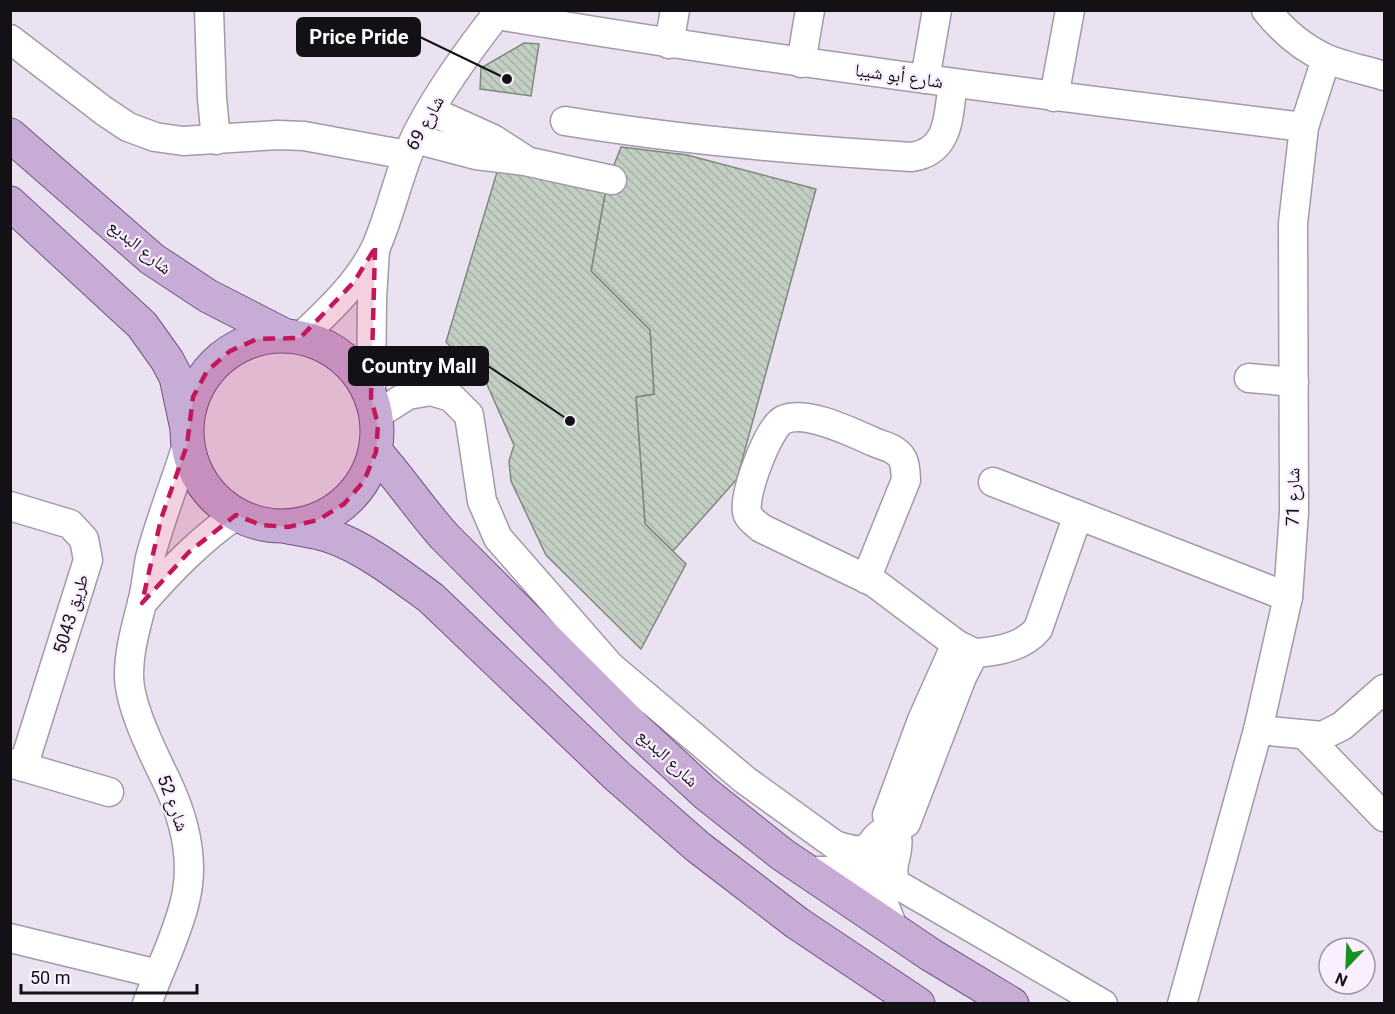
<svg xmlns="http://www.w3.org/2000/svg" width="1395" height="1014" font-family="Roboto,'Noto Naskh Arabic',sans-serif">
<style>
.building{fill:url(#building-back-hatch);stroke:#7e897d;stroke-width:1.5}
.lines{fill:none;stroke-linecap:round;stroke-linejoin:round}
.minor-casing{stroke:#a29aa8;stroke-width:31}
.major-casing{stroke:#705381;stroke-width:35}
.minor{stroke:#fff;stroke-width:28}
.major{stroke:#c7add6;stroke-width:33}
.marked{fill:#c2185b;fill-opacity:0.2;stroke:#c2185b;stroke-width:4.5;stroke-dasharray:12 8;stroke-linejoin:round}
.labels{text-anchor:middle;stroke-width:4.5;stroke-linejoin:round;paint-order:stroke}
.street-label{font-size:18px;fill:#141116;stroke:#f9effe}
.leader{fill:none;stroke:#141116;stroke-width:2}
.callout-dot{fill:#141116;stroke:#f9effe;stroke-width:2}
.callout{fill:#141116;stroke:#141116;stroke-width:2}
.callout-label{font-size:20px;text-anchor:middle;font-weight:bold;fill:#fff}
</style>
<defs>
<pattern id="building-back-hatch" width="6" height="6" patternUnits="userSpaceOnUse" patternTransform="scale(1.5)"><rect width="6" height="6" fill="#c3cfc3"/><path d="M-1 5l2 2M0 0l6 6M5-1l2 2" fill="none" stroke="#a7b1a7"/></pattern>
</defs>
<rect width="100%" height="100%" fill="#ebe2f1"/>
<!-- building -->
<g class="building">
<path d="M 524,43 L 539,44 L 531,96 L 480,89 L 481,68 Z"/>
<path d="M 621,147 L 687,155 L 816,189 L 737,479 L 673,551 L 645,524 L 636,397 L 654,394 L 650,330 L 591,271 L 607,183 Z"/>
<path d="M 500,162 L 607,183 L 591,271 L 650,330 L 654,394 L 636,397 L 645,524 L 686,564 L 641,649 L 546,555 L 511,481 L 509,461 L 514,445 L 485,380 L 446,342 Z"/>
</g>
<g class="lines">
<defs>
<g id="minor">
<path d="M 209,10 L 212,98 L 216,140"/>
<path d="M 1266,10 C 1282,30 1301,47 1325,58 C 1343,66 1365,70 1384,76"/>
<path d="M 497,15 C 765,60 1034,94 1304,127"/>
<path d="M 10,39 L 104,111 L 128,127 L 155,137 L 183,141 L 278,135 L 304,136 L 407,155"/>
<path d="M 669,44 L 675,10"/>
<path d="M 801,63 L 810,10"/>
<path d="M 925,79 L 937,10"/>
<path d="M 1054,97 L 1070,10"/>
<path d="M 431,111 L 493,139 L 524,159"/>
<path d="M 565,121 C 680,140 796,150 912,157 C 951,151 948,114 953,83"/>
<path d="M 415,139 L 476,155 L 525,161 L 612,180"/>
<path d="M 300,338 C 328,311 359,283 376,247 C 393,208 400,165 420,128 C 442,86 471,47 500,10"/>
<path d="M 1249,378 L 1294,382"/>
<path d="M 371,398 L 372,299 L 375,250"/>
<path d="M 375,416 L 408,395 L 431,391 L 451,397 L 469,415 L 482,501 L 498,538 L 610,666 L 745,780 L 835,845 C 882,861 862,835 893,829"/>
<path d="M 993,482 L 1078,515"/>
<path d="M 10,506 L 70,524 L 84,539 L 88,560 L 23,767"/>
<path d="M 866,579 L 906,480 C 905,468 906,458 895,451 C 890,447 881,445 874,442 C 853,433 806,409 783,420 C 769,426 740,501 748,515 C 750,520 757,524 761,528 L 875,583 L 956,644 L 974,653 L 962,677 L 906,823 L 893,829 L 874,878 L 894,930"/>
<path d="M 142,603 C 171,570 200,540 236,515"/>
<path d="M 956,644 L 922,720 L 887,815 C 889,823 895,829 897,837 C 901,854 886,869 898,885 L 1103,1004"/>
<path d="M 974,653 C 996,652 1023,647 1038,629 L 1078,515 L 1288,597"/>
<path d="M 1258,730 L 1322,736 L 1342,726 L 1384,689"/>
<path d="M 1305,735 L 1384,817"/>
<path d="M 10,763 L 109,792"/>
<path d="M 809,871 L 839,871 L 874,878"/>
<path d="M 10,938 L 158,974"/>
<path d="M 147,1004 C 159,970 177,936 185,901 C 195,861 184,818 167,782 C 153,753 129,706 129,675 C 129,650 136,627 142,603 C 146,588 147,573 150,558 C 160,520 175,483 187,445"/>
<path d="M 1182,1004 L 1258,730 L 1288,597 L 1294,512 L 1293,223 L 1304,127 L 1326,59"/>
</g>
<g id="major">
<path d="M 10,135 L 152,259 L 208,296 L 286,336"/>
<path d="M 10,203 L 142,325 L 167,360 L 176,377 L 186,424"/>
<circle cx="282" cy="431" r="95"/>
<path d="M 376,452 C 400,479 420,509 444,536 L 634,727 L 705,793 L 783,855 L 931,955 L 1012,1004"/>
<path d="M 288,527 C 301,530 316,531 330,536 C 364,547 402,577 431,598 L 616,775 L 698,847 L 797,923 L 918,1004"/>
</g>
</defs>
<!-- minor casing -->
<use href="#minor" class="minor-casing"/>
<!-- major casing -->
<use href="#major" class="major-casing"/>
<!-- minor -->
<use href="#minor" class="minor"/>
<!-- major -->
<use href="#major" class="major"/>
</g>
<!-- marked area -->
<path class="marked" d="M 375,248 L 371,398 L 378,425 L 376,452 L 364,481 L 344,504 L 318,520 L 288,527 L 261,525 L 236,515 L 189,552 L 142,603 L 161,519 L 187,445 L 193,397 L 207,371 L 230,351 L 257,339 L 300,338 L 354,282 Z"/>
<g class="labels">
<!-- street labels -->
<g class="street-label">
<text transform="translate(899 76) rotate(8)" y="6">شارع أبو شيبا</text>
<text transform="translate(425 123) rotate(-61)" y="6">شارع 69</text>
<text transform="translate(140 247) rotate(39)" y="6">شارع البديع</text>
<text transform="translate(1293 497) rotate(-89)" y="6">شارع 71</text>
<text transform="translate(71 614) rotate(-73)" y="6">طريق 5043</text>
<text transform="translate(668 758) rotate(43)" y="6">شارع البديع</text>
<text transform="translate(173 803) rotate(70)" y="6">شارع 52</text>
</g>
</g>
<!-- callouts -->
<path class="leader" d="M507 79L420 37M570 421L488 366"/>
<g class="callout-dot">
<circle cx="507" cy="79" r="6"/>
<circle cx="570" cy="421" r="6"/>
</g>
<g class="callout">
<rect x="297" y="18" width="123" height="38" rx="6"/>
<rect x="349" y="347" width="139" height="38" rx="6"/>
</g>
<g class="callout-label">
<text x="359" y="44">Price Pride</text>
<text x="419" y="373">Country Mall</text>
</g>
<!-- border -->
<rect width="1395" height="1014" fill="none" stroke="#141116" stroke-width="24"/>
<!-- north arrow -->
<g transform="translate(1347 966) rotate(203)"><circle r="28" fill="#f9effe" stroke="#9d96a1" stroke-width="1.5"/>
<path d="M0-4.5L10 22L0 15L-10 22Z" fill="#179120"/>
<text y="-9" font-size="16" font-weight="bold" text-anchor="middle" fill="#141116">N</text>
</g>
<!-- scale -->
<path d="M21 984v9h176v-9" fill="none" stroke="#141116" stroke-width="3"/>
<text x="30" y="984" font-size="18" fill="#141116" stroke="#f9effe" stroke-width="4.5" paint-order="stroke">50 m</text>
</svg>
